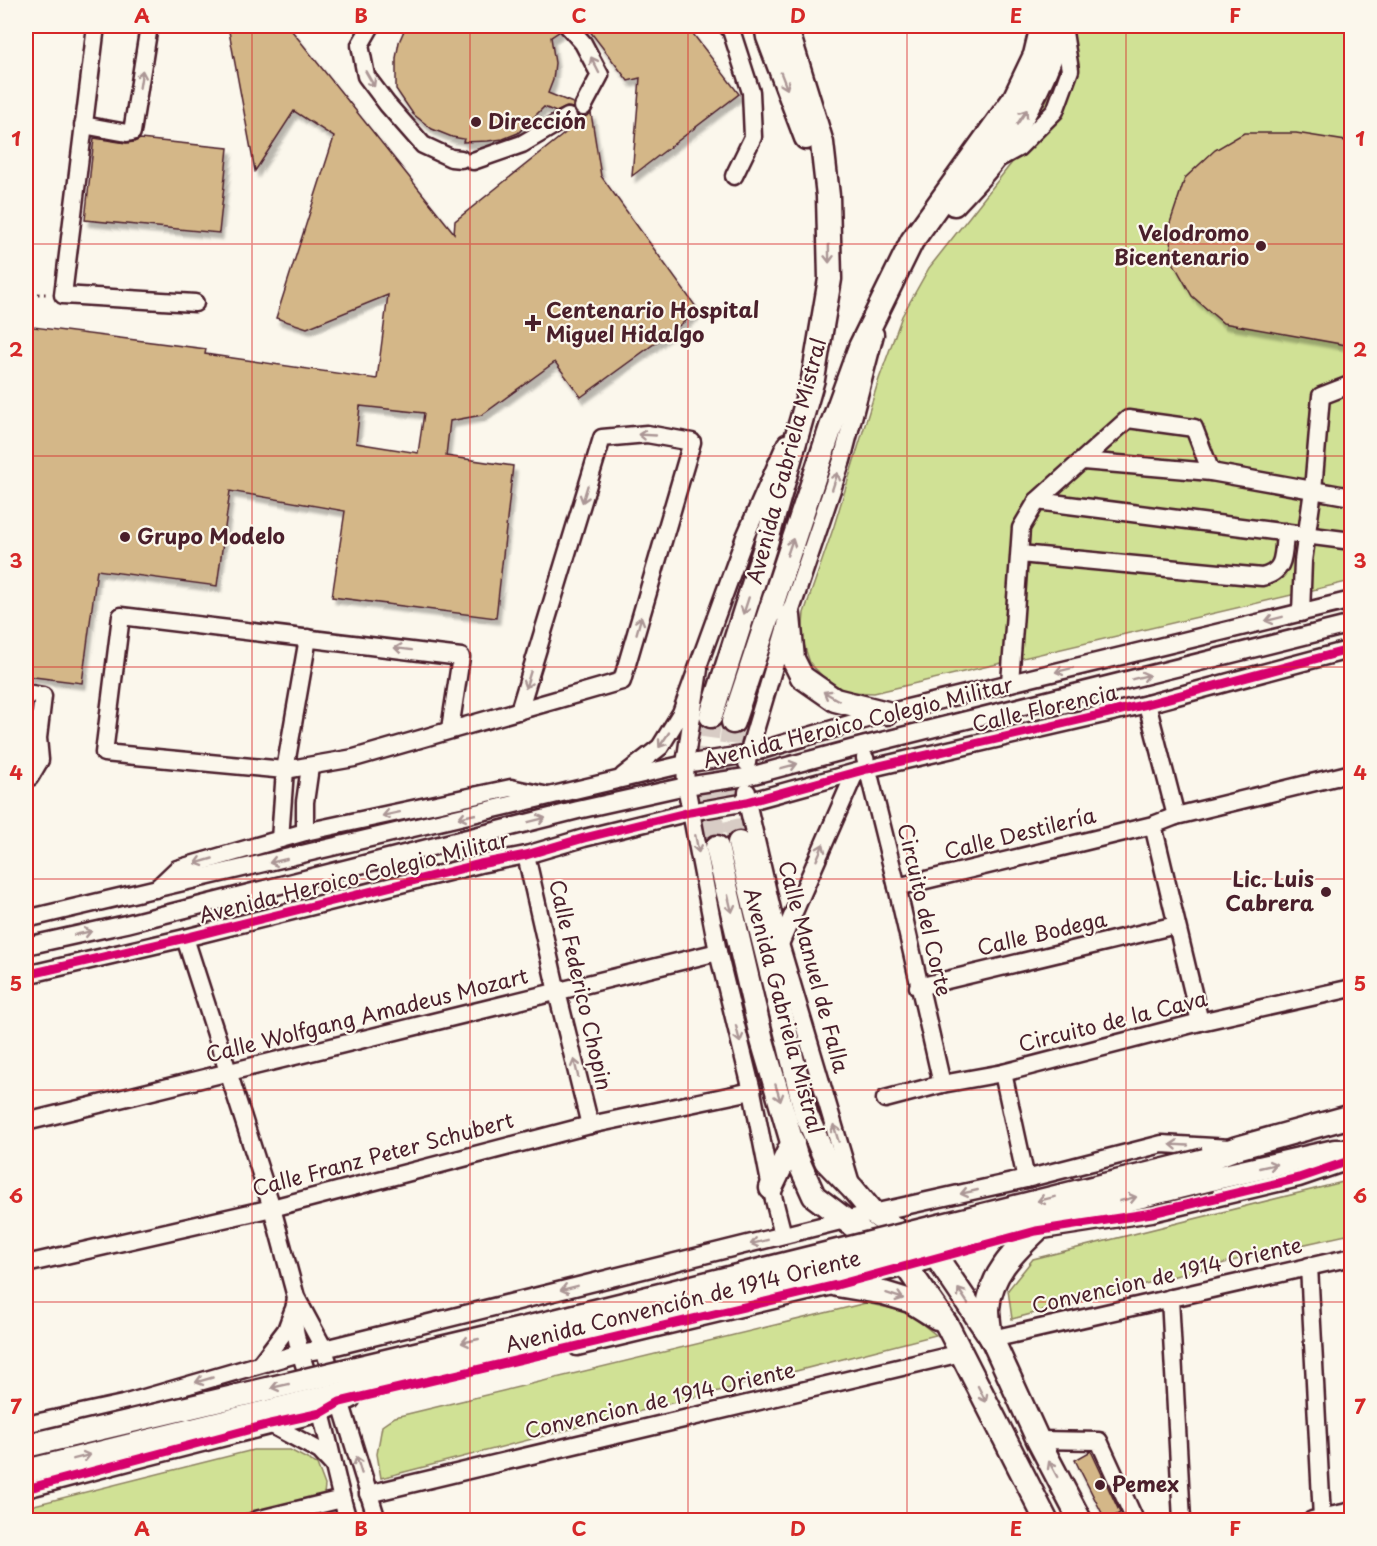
<svg xmlns="http://www.w3.org/2000/svg" width="1377" height="1546" font-family="'Playpen Sans',sans-serif">
<style>
.green{fill:#d0e195;stroke:#8d8060;stroke-width:1.5}
.building{fill:#d4b788;stroke:#4a1f2b;stroke-width:1.5;fill-rule:evenodd;filter:url(#shadow)}
.lines{fill:none;stroke-linecap:round;stroke-linejoin:round}
.major-tunnel{stroke:#d8ccc5;stroke-width:22;stroke-dasharray:22 11;stroke-linecap:butt}
.minor-casing{stroke:#4a1f2b;stroke-width:21}
.major-casing{stroke:#4a1f2b;stroke-width:27}
.path{stroke:#4a1f2b;stroke-width:3;stroke-dasharray:1.5 4.5;stroke-linecap:butt}
.minor{stroke:#fbf7ec;stroke-width:16}
.major{stroke:#fbf7ec;stroke-width:22}
.major-bridge-casing{stroke:#4a1f2b;stroke-width:27;stroke-linecap:butt}
.major-bridge{stroke:#fbf7ec;stroke-width:22}
.cycleway-casing{stroke:#fbf7ec;stroke-width:13}
.cycleway{stroke:#d6006c;stroke-width:9}
.oneway{stroke:#ab9695}
.grid{fill:none;stroke:#d62828;stroke-width:1.5;stroke-opacity:0.55}
.poi-dot{fill:#4a1f2b;stroke:#fbf7ec;stroke-width:2}
.labels{text-anchor:middle;stroke-width:4.5;stroke-linejoin:round;paint-order:stroke}
.poi-label{font-size:21px;font-weight:bold;fill:#4a1f2b;stroke:#fbf7ec;text-anchor:start}
.street-label{font-size:21px;fill:#4a1f2b;stroke:#fbf7ec}
.neatline{fill:none;stroke:#d62828;stroke-width:2}
.grid-label{font-size:20px;text-anchor:middle;font-weight:bold;fill:#d62828}
</style>
<defs>
<filter id="shadow"><feDropShadow dx="3.5" dy="6" stdDeviation="1.5" flood-color="#0004"/></filter>
</defs>
<rect width="100%" height="100%" fill="#fbf7ec"/>
<filter id="ink" filterUnits="userSpaceOnUse"><feTurbulence type="fractalNoise" baseFrequency=".0167" numOctaves="2"/><feDisplacementMap in="SourceGraphic" scale="12" xChannelSelector="R" yChannelSelector="G"/><feConvolveMatrix kernelMatrix="1 2 1 2 8 2 1 2 1" color-interpolation-filters="sRGB"/></filter>
<g filter="url(#ink)">
<!-- green -->
<g class="green">
<path d="M 1075,26 L 1351,26 L 1351,581 L 874,693 L 847,692 L 826,680 L 810,663 L 802,638 L 804,613 L 834,526 L 879,379 L 902,316 L 929,268 L 1014,160 L 1058,79 Z"/>
<path d="M 1351,1180 L 1351,1234 L 1251,1256 L 1012,1319 L 1008,1290 L 1033,1259 Z"/>
<path d="M 866,1303 L 907,1312 L 936,1335 L 381,1478 L 377,1454 L 382,1426 L 395,1417 Z"/>
<path d="M 253,1450 L 290,1450 L 317,1464 L 325,1485 L 324,1495 L 217,1520 L 26,1520 L 26,1507 Z"/>
</g>
<!-- building -->
<g class="building">
<path d="M 228,26 L 288,26 L 454,233 L 455,221 L 574,126 L 578,121 L 578,116 L 584,117 L 591,113 L 601,176 L 699,311 L 581,397 L 555,362 L 482,415 L 450,421 L 446,456 L 513,466 L 496,618 L 332,597 L 345,511 L 230,491 L 217,586 L 97,570 L 82,683 L 26,676 L 26,326 L 206,349 L 205,354 L 377,379 L 388,295 L 307,328 L 276,318 L 334,137 L 294,111 L 255,171 ZM 360,406 L 424,413 L 418,453 L 356,443 Z"/>
<path d="M 406,26 L 558,26 L 559,32 L 551,37 L 555,63 L 553,80 L 548,93 L 573,103 L 573,108 L 567,107 L 556,112 L 544,107 L 518,133 L 503,139 L 488,141 L 463,142 L 464,139 L 452,137 L 432,129 L 413,114 L 396,89 L 396,58 L 399,42 Z"/>
<path d="M 586,26 L 687,26 L 739,94 L 632,176 L 640,78 L 628,81 Z"/>
<path d="M 1244,133 L 1296,133 L 1352,142 L 1352,346 L 1223,323 L 1192,296 L 1174,264 L 1168,229 L 1185,178 L 1215,150 Z"/>
<path d="M 94,138 L 126,143 L 134,142 L 140,139 L 228,148 L 219,233 L 85,220 Z"/>
<path d="M 1091,1451 L 1120,1513 L 1106,1521 L 1075,1460 Z"/>
</g>
<g class="lines">
<!-- major-tunnel -->
<g class="major-tunnel">
<path d="M 711,716 L 703,772 L 717,847"/>
<path d="M 733,722 L 725,784 L 739,843"/>
</g>
<defs>
<g id="minor">
<path d="M 96,26 L 63,295 L 195,303"/>
<path d="M 371,26 L 360,45 L 366,76 L 387,104 L 423,145 L 451,158 L 461,159"/>
<path d="M 568,26 L 583,43 L 600,75 L 583,107"/>
<path d="M 727,26 L 731,30 L 751,92 L 753,137 L 734,176"/>
<path d="M 83,125 L 127,133 L 132,132 L 149,26"/>
<path d="M 473,161 L 522,144 L 568,117"/>
<path d="M 994,161 L 1018,148 L 1055,111 L 1070,70 L 1063,26"/>
<path d="M 1083,461 L 1211,472 L 1352,497"/>
<path d="M 1037,501 L 1352,541"/>
<path d="M 1020,554 L 1262,577 C 1286,572 1283,553 1285,532"/>
<path d="M 1301,613 L 1303,561 L 1313,490 L 1321,396 L 1352,384"/>
<path d="M 699,669 L 685,764 L 686,786 L 718,952 L 752,1091 L 771,1188 L 783,1235"/>
<path d="M 1010,683 L 1021,528 L 1037,501 L 1128,419 L 1194,428 L 1211,472"/>
<path d="M 26,693 L 43,696 L 38,738 L 40,760 L 30,777 L 26,777"/>
<path d="M 1147,704 L 1176,816"/>
<path d="M 450,729 L 461,657 L 121,616 L 104,753 L 285,770 L 354,758 L 622,681 L 692,442 L 647,434 L 602,438 L 519,711"/>
<path d="M 865,758 L 897,887 L 942,1084"/>
<path d="M 747,763 L 748,754 L 789,616 L 842,460 L 875,334"/>
<path d="M 623,776 L 660,747 L 681,713 L 745,537 L 786,443"/>
<path d="M 747,792 L 747,802 L 780,944 L 852,1187"/>
<path d="M 1153,825 L 1200,1022"/>
<path d="M 305,832 L 305,802 L 310,767"/>
<path d="M 280,839 L 285,770 L 308,638"/>
<path d="M 526,855 L 557,992 L 590,1125"/>
<path d="M 897,887 L 1153,825 L 1176,816 L 1352,773"/>
<path d="M 156,889 L 177,869 L 305,832 L 511,788 L 544,795"/>
<path d="M 26,919 L 685,764 L 748,754 L 887,713 L 1352,600"/>
<path d="M 185,938 L 272,1208 L 296,1297 L 324,1349 L 377,1520"/>
<path d="M 780,944 L 855,773"/>
<path d="M 26,946 L 126,924 L 578,810 L 686,786 L 746,777 L 862,746 L 1352,624"/>
<path d="M 26,975 L 185,938 L 480,864 L 526,855 L 584,838 L 690,812 L 747,802 L 867,769 L 1147,704 L 1352,649"/>
<path d="M 918,987 L 1176,925"/>
<path d="M 1003,1073 L 1026,1179"/>
<path d="M 885,1099 L 942,1084 L 1003,1073 L 1200,1022 L 1352,988"/>
<path d="M 26,1122 L 718,952"/>
<path d="M 1043,1230 L 1152,1213 L 1299,1178 L 1352,1160"/>
<path d="M 26,1264 L 272,1208 L 590,1125 L 752,1091"/>
<path d="M 1309,1266 L 1322,1518"/>
<path d="M 296,1298 C 287,1335 311,1379 321,1413 C 331,1449 337,1485 348,1520"/>
<path d="M 1170,1298 L 1182,1520"/>
<path d="M 992,1339 L 1352,1257"/>
<path d="M 577,1347 L 837,1285 L 943,1257"/>
<path d="M 260,1364 L 286,1330 L 293,1311"/>
<path d="M 270,1424 L 320,1451 L 334,1466"/>
<path d="M 26,1425 L 123,1404 L 300,1353 L 324,1349 L 873,1213 L 1026,1179 L 1162,1144 L 1230,1148"/>
<path d="M 1038,1440 L 1099,1441 L 1135,1520"/>
<path d="M 26,1489 C 123,1463 220,1438 317,1414 C 329,1411 339,1403 351,1400"/>
<path d="M 368,1494 L 961,1353"/>
<path d="M 256,1520 L 342,1499"/>
<path d="M 1312,1520 L 1352,1511"/>
</g>
<g id="major">
<path d="M 766,26 L 768,37 L 806,138"/>
<path d="M 954,204 C 966,191 980,177 991,163 C 1023,122 1047,75 1061,26"/>
<path d="M 789,616 L 793,659 L 802,677 L 835,700 L 887,713"/>
<path d="M 711,716 L 765,547 L 813,379 L 830,279 L 828,196 L 822,143 L 786,26"/>
<path d="M 733,722 L 831,427 L 860,347 L 912,241 L 1014,99 L 1035,55 L 1042,26"/>
<path d="M 739,843 L 806,1114 L 826,1161 L 853,1189 L 873,1213 L 937,1258 L 992,1339 L 1038,1440 L 1080,1520"/>
<path d="M 717,847 L 762,1040 L 796,1156 L 814,1196 L 906,1266 L 947,1325 L 1046,1520"/>
<path d="M 1205,1160 L 1237,1148 L 1352,1116"/>
<path d="M 1211,1179 L 1335,1151 L 1352,1151"/>
<path d="M 771,1188 L 793,1142"/>
<path d="M 837,1285 L 884,1293 L 910,1301 L 937,1318"/>
<path d="M 991,1338 C 990,1329 988,1318 988,1309 C 990,1275 1013,1253 1036,1231"/>
</g>
</defs>
<!-- minor casing -->
<use href="#minor" class="minor-casing"/>
<!-- major casing -->
<use href="#major" class="major-casing"/>
<!-- path -->
<g class="path">
<path d="M 1333,26 L 1352,32"/>
<path d="M 26,294 L 48,294"/>
</g>
<!-- minor -->
<use href="#minor" class="minor"/>
<!-- major -->
<use href="#major" class="major"/>
<defs>
<g id="major-bridge">
<path d="M 26,1446 L 555,1321 L 1205,1160"/>
<path d="M 26,1471 L 1211,1179"/>
</g>
</defs>
<!-- major-bridge casing -->
<use href="#major-bridge" class="major-bridge-casing"/>
<!-- major-bridge -->
<use href="#major-bridge" class="major-bridge"/>
<defs>
<g id="cycleway">
<path d="M 26,975 L 185,938 L 480,864 L 526,855 L 584,838 L 690,812 L 747,802 L 867,769 L 1147,704 L 1352,649"/>
<path d="M 26,1489 L 270,1424 L 321,1413 L 340,1402 L 837,1285 L 1036,1231 L 1152,1213 L 1299,1178 L 1352,1160"/>
</g>
</defs>
<!-- cycleway casing -->
<use href="#cycleway" class="cycleway-casing"/>
<!-- cycleway -->
<use href="#cycleway" class="cycleway"/>
</g>
<!-- one-way arrows -->
<defs><path id="oneway-shaft" d="M-6 0H5M1.5-3L5.5 0L1.5 3" fill="none" stroke-width="1.6" stroke-linecap="round" stroke-linejoin="round" transform="scale(1.5)"/></defs>
<g class="oneway">
<use href="#oneway-shaft" transform="translate(595 65) rotate(-117)"/>
<use href="#oneway-shaft" transform="translate(141 79) rotate(-81)"/>
<use href="#oneway-shaft" transform="translate(370 79) rotate(60)"/>
<use href="#oneway-shaft" transform="translate(784 81) rotate(69)"/>
<use href="#oneway-shaft" transform="translate(1022 117) rotate(-56)"/>
<use href="#oneway-shaft" transform="translate(829 254) rotate(89)"/>
<use href="#oneway-shaft" transform="translate(647 435) rotate(-177)"/>
<use href="#oneway-shaft" transform="translate(835 481) rotate(-72)"/>
<use href="#oneway-shaft" transform="translate(585 494) rotate(107)"/>
<use href="#oneway-shaft" transform="translate(790 547) rotate(-71)"/>
<use href="#oneway-shaft" transform="translate(746 606) rotate(108)"/>
<use href="#oneway-shaft" transform="translate(1274 619) rotate(166)"/>
<use href="#oneway-shaft" transform="translate(639 625) rotate(-74)"/>
<use href="#oneway-shaft" transform="translate(403 649) rotate(-173)"/>
<use href="#oneway-shaft" transform="translate(1064 670) rotate(166)"/>
<use href="#oneway-shaft" transform="translate(1141 677) rotate(-14)"/>
<use href="#oneway-shaft" transform="translate(528 680) rotate(107)"/>
<use href="#oneway-shaft" transform="translate(831 696) rotate(-150)"/>
<use href="#oneway-shaft" transform="translate(664 740) rotate(124)"/>
<use href="#oneway-shaft" transform="translate(789 766) rotate(-15)"/>
<use href="#oneway-shaft" transform="translate(391 814) rotate(168)"/>
<use href="#oneway-shaft" transform="translate(467 816) rotate(167)"/>
<use href="#oneway-shaft" transform="translate(537 820) rotate(-14)"/>
<use href="#oneway-shaft" transform="translate(697 844) rotate(79)"/>
<use href="#oneway-shaft" transform="translate(820 852) rotate(-67)"/>
<use href="#oneway-shaft" transform="translate(204 861) rotate(164)"/>
<use href="#oneway-shaft" transform="translate(278 861) rotate(167)"/>
<use href="#oneway-shaft" transform="translate(730 904) rotate(77)"/>
<use href="#oneway-shaft" transform="translate(83 933) rotate(-13)"/>
<use href="#oneway-shaft" transform="translate(738 1034) rotate(76)"/>
<use href="#oneway-shaft" transform="translate(576 1068) rotate(-104)"/>
<use href="#oneway-shaft" transform="translate(778 1093) rotate(73)"/>
<use href="#oneway-shaft" transform="translate(836 1133) rotate(-107)"/>
<use href="#oneway-shaft" transform="translate(1179 1145) rotate(-177)"/>
<use href="#oneway-shaft" transform="translate(1268 1166) rotate(-13)"/>
<use href="#oneway-shaft" transform="translate(969 1192) rotate(167)"/>
<use href="#oneway-shaft" transform="translate(1046 1199) rotate(166)"/>
<use href="#oneway-shaft" transform="translate(1128 1199) rotate(-14)"/>
<use href="#oneway-shaft" transform="translate(759 1242) rotate(166)"/>
<use href="#oneway-shaft" transform="translate(569 1288) rotate(166)"/>
<use href="#oneway-shaft" transform="translate(895 1296) rotate(18)"/>
<use href="#oneway-shaft" transform="translate(963 1296) rotate(-124)"/>
<use href="#oneway-shaft" transform="translate(470 1341) rotate(167)"/>
<use href="#oneway-shaft" transform="translate(204 1380) rotate(164)"/>
<use href="#oneway-shaft" transform="translate(280 1386) rotate(167)"/>
<use href="#oneway-shaft" transform="translate(982 1394) rotate(63)"/>
<use href="#oneway-shaft" transform="translate(82 1457) rotate(-14)"/>
<use href="#oneway-shaft" transform="translate(359 1465) rotate(-107)"/>
<use href="#oneway-shaft" transform="translate(1053 1469) rotate(-118)"/>
</g>
</g>
<!-- grid -->
<path class="grid" d="M 252,26 L 252,1520M 470,26 L 470,1520M 688,26 L 688,1520M 907,26 L 907,1520M 1126,26 L 1126,1520M 26,244 L 1352,244M 26,456 L 1352,456M 26,667 L 1352,667M 26,879 L 1352,879M 26,1090 L 1352,1090M 26,1302 L 1352,1302"/>
<!-- markers -->
<g class="poi-dot">
<circle cx="476" cy="122" r="6"/>
<circle cx="1261" cy="246" r="6"/>
<path d="M530 314h6v6h6v6h-6v6h-6v-6h-6v-6h6z"/>
<circle cx="125" cy="537" r="6"/>
<circle cx="1326" cy="892" r="6"/>
<circle cx="1100" cy="1485" r="6"/>
</g>
<g class="labels">
<!-- poi labels -->
<g class="poi-label">
<text x="488" y="129">Dirección</text>
<text x="1249" y="241" text-anchor="end">Velodromo<tspan x="1249" dy="24">Bicentenario</tspan></text>
<text x="546" y="318">Centenario Hospital<tspan x="546" dy="24">Miguel Hidalgo</tspan></text>
<text x="137" y="544">Grupo Modelo</text>
<text x="1314" y="887" text-anchor="end">Lic. Luis<tspan x="1314" dy="24">Cabrera</tspan></text>
<text x="1112" y="1492">Pemex</text>
</g>
<!-- street labels -->
<g class="street-label">
<text transform="translate(787 461) rotate(-75)" y="7">Avenida Gabriela Mistral</text>
<text transform="translate(1045 709) rotate(-13)" y="7">Calle Florencia</text>
<text transform="translate(858 723) rotate(-14)" y="7">Avenida Heroico Colegio Militar</text>
<text transform="translate(1020 834) rotate(-14)" y="7">Calle Destilería</text>
<text transform="translate(354 878) rotate(-14)" y="7">Avenida Heroico Colegio Militar</text>
<text transform="translate(924 910) rotate(77)" y="7">Circuito del Corte</text>
<text transform="translate(1042 934) rotate(-13)" y="7">Calle Bodega</text>
<text transform="translate(813 967) rotate(75)" y="7">Calle Manuel de Falla</text>
<text transform="translate(580 985) rotate(77)" y="7">Calle Federico Chopin</text>
<text transform="translate(783 1011) rotate(75)" y="7">Avenida Gabriela Mistral</text>
<text transform="translate(367 1016) rotate(-14)" y="7">Calle Wolfgang Amadeus Mozart</text>
<text transform="translate(1113 1022) rotate(-14)" y="7">Circuito de la Cava</text>
<text transform="translate(383 1155) rotate(-15)" y="7">Calle Franz Peter Schubert</text>
<text transform="translate(1167 1276) rotate(-13)" y="7">Convencion de 1914 Oriente</text>
<text transform="translate(683 1302) rotate(-14)" y="7">Avenida Convención de 1914 Oriente</text>
<text transform="translate(660 1401) rotate(-13)" y="7">Convencion de 1914 Oriente</text>
</g>
</g>
<!-- margin -->
<rect width="1377" height="1546" fill="none" stroke="#fbf7ec" stroke-width="66"/>
<rect x="33" y="33" width="1311" height="1480" class="neatline"/>
<g class="grid-label">
<text x="142" y="23">A</text>
<text x="361" y="23">B</text>
<text x="579" y="23">C</text>
<text x="798" y="23">D</text>
<text x="1016" y="23">E</text>
<text x="1235" y="23">F</text>
<text x="16" y="146">1</text>
<text x="1360" y="146">1</text>
<text x="16" y="357">2</text>
<text x="1360" y="357">2</text>
<text x="16" y="568">3</text>
<text x="1360" y="568">3</text>
<text x="16" y="780">4</text>
<text x="1360" y="780">4</text>
<text x="16" y="991">5</text>
<text x="1360" y="991">5</text>
<text x="16" y="1203">6</text>
<text x="1360" y="1203">6</text>
<text x="16" y="1414">7</text>
<text x="1360" y="1414">7</text>
<text x="142" y="1536">A</text>
<text x="361" y="1536">B</text>
<text x="579" y="1536">C</text>
<text x="798" y="1536">D</text>
<text x="1016" y="1536">E</text>
<text x="1235" y="1536">F</text>
</g>
</svg>
